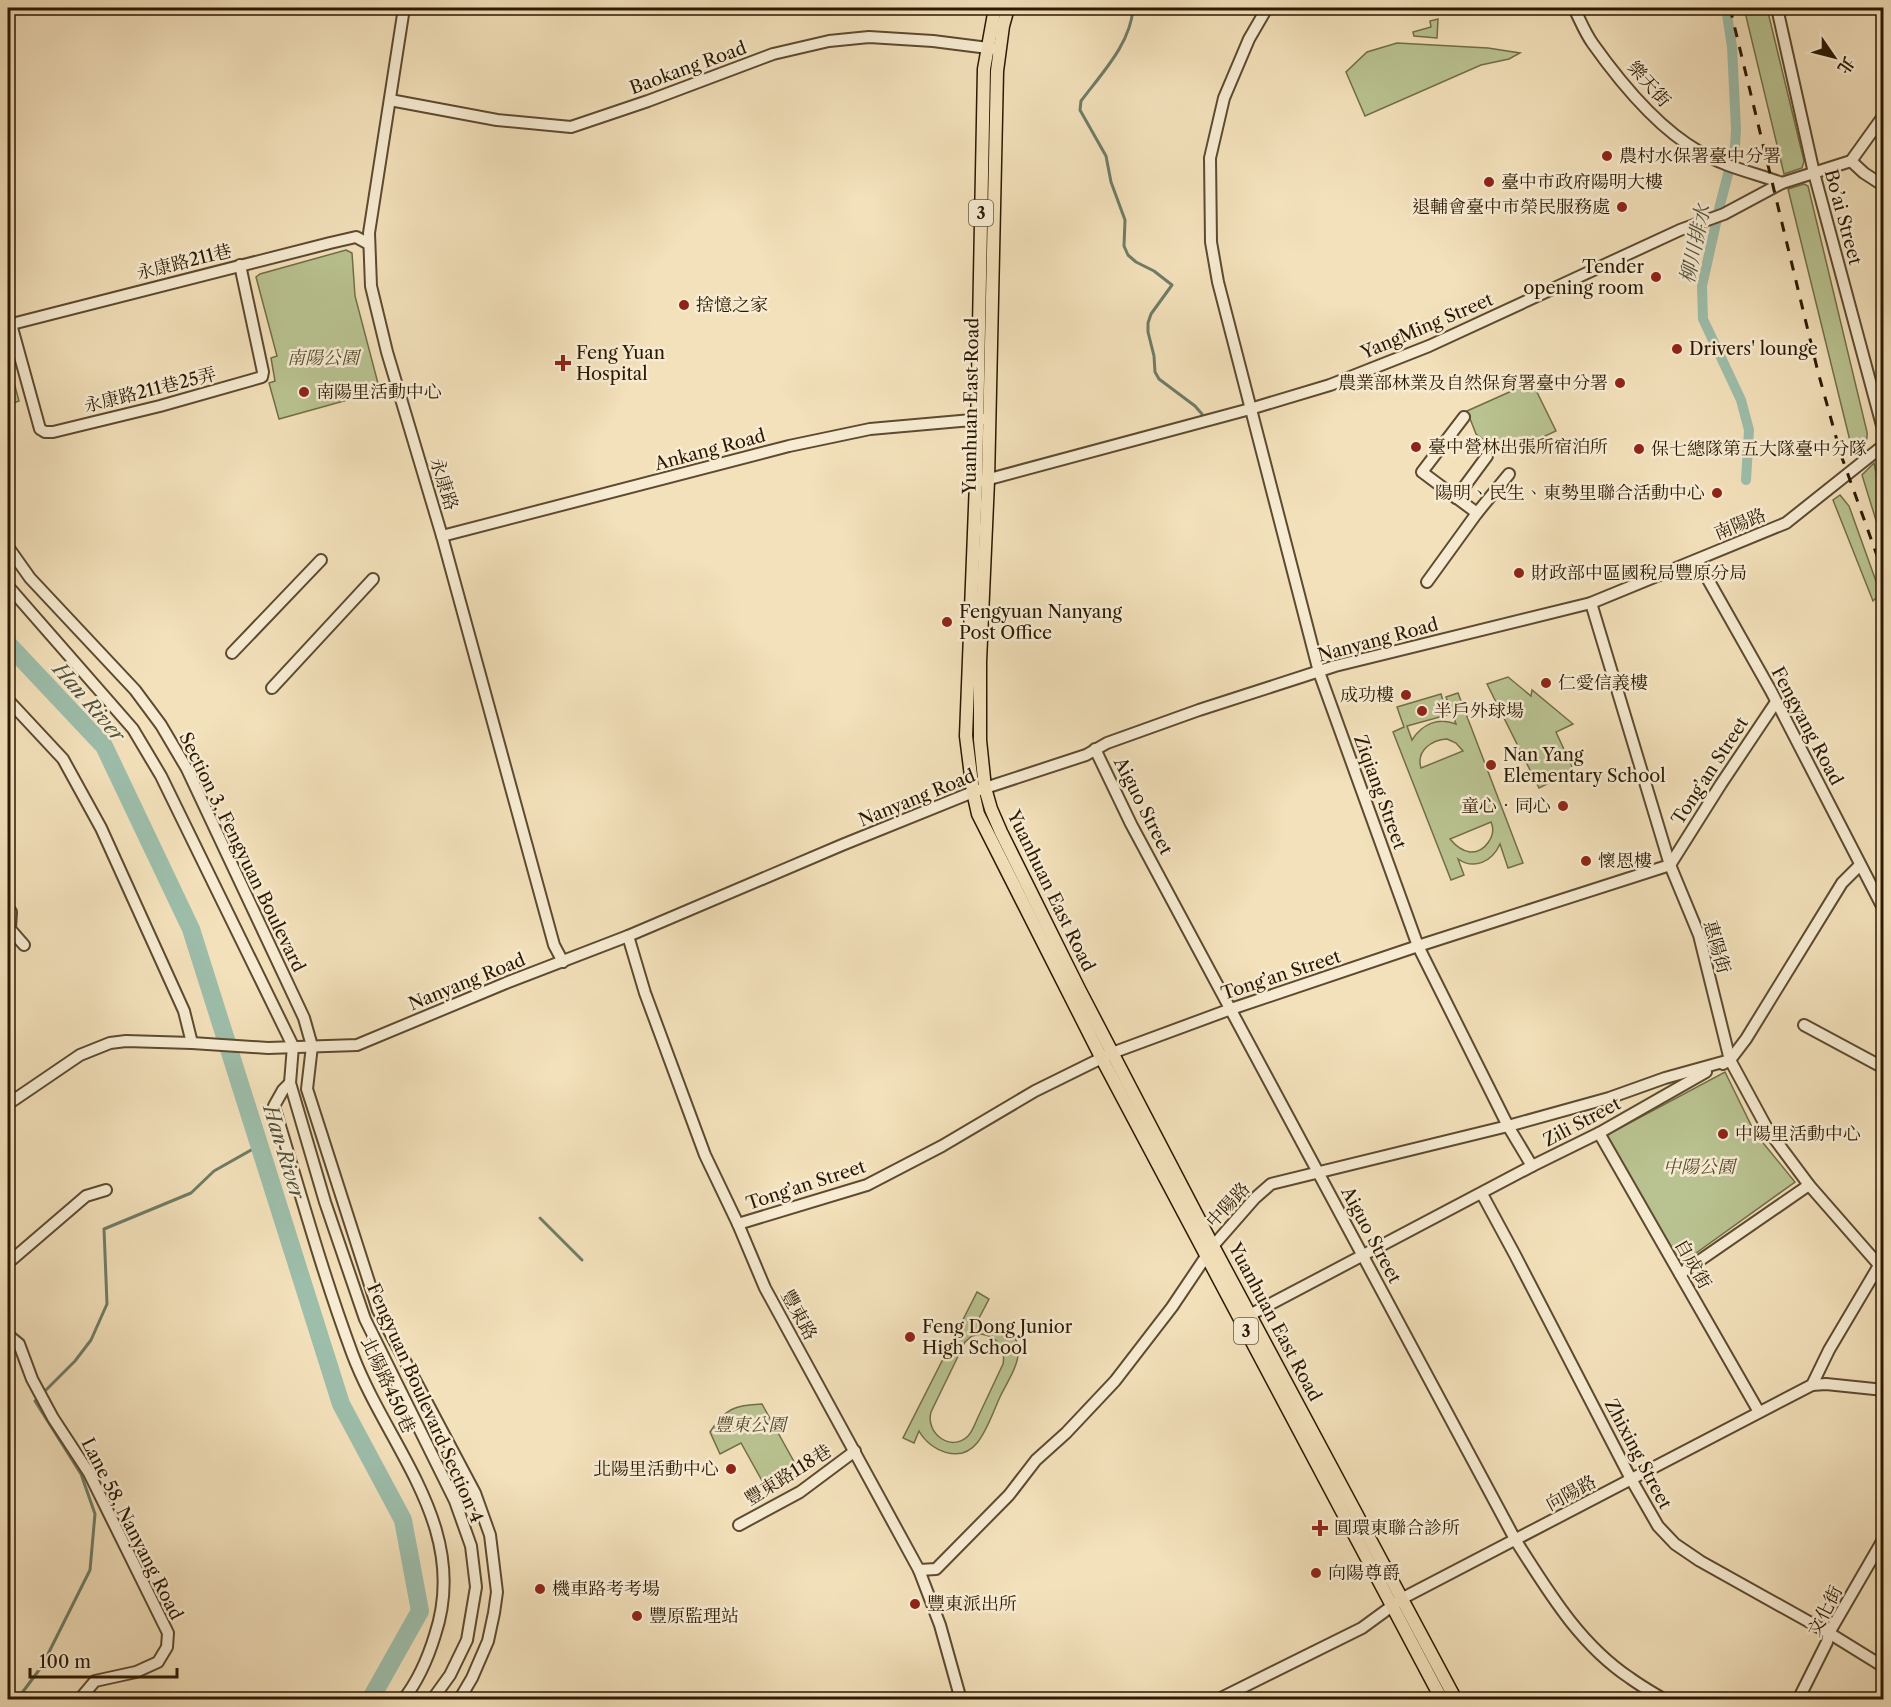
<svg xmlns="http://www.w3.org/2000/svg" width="1891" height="1707" font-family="'Libre Caslon Text','Noto Serif TC',serif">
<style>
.green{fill:#b9c391;stroke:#726e48;stroke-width:1.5;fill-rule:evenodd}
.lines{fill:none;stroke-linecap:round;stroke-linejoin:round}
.stream{stroke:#6f7c67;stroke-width:3}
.canal{stroke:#9dbeab;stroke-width:10}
.river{stroke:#9dbeab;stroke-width:18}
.minor-casing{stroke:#5d4a2f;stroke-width:14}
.major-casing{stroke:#2b1800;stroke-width:15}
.minor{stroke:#f7ecd3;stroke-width:10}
.major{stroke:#f3e1bb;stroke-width:12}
.rail{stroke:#2b1800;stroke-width:3;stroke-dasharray:10 10;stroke-linecap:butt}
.poi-dot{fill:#8f2418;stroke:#f7ecd3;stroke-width:2}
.labels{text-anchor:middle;stroke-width:5;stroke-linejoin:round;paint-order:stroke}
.shield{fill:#f7ecd3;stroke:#68583f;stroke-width:1.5}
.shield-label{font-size:16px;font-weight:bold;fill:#2b1800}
.street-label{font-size:18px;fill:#2b1800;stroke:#f7ecd3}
.poi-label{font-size:18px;fill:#2b1800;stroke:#f7ecd3;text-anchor:start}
.park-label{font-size:18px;font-style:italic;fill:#564b2c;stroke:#f7ecd3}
.water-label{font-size:20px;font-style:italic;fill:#53523c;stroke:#f7ecd3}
</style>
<rect width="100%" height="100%" fill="#f3e1bb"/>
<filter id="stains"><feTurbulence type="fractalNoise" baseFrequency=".00333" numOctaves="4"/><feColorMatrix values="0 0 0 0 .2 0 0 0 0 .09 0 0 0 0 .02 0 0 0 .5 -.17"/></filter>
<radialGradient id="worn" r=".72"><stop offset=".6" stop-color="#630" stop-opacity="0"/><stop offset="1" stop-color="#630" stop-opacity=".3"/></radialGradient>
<!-- green -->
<g class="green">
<path d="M 1744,8 L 1767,8 L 1804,161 L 1802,168 L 1784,174 Z"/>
<path d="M 1438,19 L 1437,38 L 1414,36 L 1413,32 L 1431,27 L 1430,21 Z"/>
<path d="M 1397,43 L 1488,48 L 1520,53 L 1509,59 L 1481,65 L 1365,116 L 1346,72 L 1367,52 Z"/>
<path d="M 1804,184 L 1808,186 L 1867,432 C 1868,444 1863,447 1853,453 L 1788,189 Z"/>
<path d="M 346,250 L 352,253 L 355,296 L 380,391 L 279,419 L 269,383 L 275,381 L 271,358 L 277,356 L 256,277 L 260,274 Z"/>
<path d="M 8,360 L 19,401 L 8,405 Z"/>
<path d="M 1532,382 L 1556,431 L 1504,455 L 1476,434 L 1467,411 Z"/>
<path d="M 1874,463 L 1883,506 L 1883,543 L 1862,475 Z"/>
<path d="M 1840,495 L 1849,506 L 1877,584 L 1878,596 L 1873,601 L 1833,500 Z"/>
<path d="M 1508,677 L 1531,696 L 1532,690 L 1573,724 L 1556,732 L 1574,771 L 1539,788 L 1487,684 Z"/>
<path d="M 1458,693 L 1523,863 L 1508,868 L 1500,844 C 1492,862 1474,870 1458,859 L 1464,875 L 1451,880 L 1393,732 L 1404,727 L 1397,707 L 1441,694 L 1447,715 L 1407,726 L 1412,740 C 1422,724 1438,717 1456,724 L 1446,697 ZM 1447,739 L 1456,743 L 1463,751 L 1421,768 C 1416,751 1431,740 1447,739 ZM 1491,822 C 1497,835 1485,853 1470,852 C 1462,851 1455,845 1450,839 Z"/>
<path d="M 1725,1072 L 1755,1133 L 1795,1182 L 1678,1266 L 1605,1136 Z"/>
<path d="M 977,1292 L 989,1299 L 977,1322 C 993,1323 1014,1326 1018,1346 C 1021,1363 1007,1382 1000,1397 C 993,1412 987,1431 977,1443 C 960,1464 930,1451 919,1431 L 914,1443 L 903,1438 ZM 981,1334 C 997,1336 1006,1348 1003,1364 C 995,1381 987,1398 979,1415 C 976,1421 973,1431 968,1436 C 951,1453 925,1433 931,1412 L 965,1342 L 972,1336 Z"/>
<path d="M 762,1404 L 797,1467 L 765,1486 L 741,1443 L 720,1454 L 710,1432 C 725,1409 734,1405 762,1404 Z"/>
</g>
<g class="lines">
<!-- stream -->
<g class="stream">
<path d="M 1133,8 C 1131,43 1102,73 1081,101 L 1080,110 L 1106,156 L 1111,182 L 1125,220 L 1124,246 L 1128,255 L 1136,262 L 1154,271 L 1172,285 L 1151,314 L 1148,323 L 1148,332 L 1154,356 L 1155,372 L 1159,379 L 1195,406 L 1202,414"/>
<path d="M 540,1218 L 582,1260"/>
<path d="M 43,1393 L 75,1361 L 91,1340 L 107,1304 L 104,1229 L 191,1193 L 214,1171 L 260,1145"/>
<path d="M 12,1700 L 19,1697 L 42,1666 L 90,1570 L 95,1514 L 81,1474 L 35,1401 L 39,1397"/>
</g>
<!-- canal -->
<g class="canal">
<path d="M 1726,8 L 1732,47 L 1736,129 L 1735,147 L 1720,205 L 1702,286 L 1703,319 L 1741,400 L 1749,430 L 1746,480"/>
<path d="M 1882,597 L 1884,600"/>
</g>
<!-- river -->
<path class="river" d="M 8,644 L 104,746 L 191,929 L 341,1404 L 403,1520 L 420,1611 L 370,1700"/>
<defs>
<g id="minor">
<path d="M 404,8 L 369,233 L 371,286 L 387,352 L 442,536 L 554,945 L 563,962"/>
<path d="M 1267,8 L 1249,39 L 1224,98 L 1210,158 L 1211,242 L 1218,282 L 1319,672 L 1418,946 L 1508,1126 L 1532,1166"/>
<path d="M 1574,8 C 1580,20 1585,33 1593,44 C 1620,82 1659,129 1700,152 C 1725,167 1755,173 1782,183"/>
<path d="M 1777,8 L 1814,173 L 1884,433"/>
<path d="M 390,100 L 497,120 L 571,127 L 648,101 L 773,54 L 829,41 L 869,37 L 933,41 L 996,49"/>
<path d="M 1851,161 L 1864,173 L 1884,186"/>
<path d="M 11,324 L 40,429 L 45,432 L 53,432 L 160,406 L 262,377 L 263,372 L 240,265"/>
<path d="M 8,325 L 330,243 L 356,237 L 369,244"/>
<path d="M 1464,417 L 1422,472 L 1477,513"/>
<path d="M 982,481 L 1250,409 L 1330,385 L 1429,346 L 1680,230 L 1724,214 L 1782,183 L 1851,161 L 1884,115"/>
<path d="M 1456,498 L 1487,456"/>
<path d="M 442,536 L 789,446 L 870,429 L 983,419"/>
<path d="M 8,547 L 30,578 L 135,690 L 161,725 L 187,769 L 304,1018 L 312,1046 L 307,1089 L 378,1310 L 475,1493 L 490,1535 L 497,1592 L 494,1613 L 488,1641 L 472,1678 L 459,1700"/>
<path d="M 1697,560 L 1771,691 L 1884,910"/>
<path d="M 1427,582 L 1477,513 L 1509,474"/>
<path d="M 8,586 L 133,729 L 161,776 L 293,1046 L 290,1083 L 325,1202 L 365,1319 L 455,1501 L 471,1546 L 476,1587 L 467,1640 L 450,1675 L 432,1700"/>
<path d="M 1591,603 L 1670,865 L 1699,935 L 1730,1060 L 1768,1130 L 1809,1185 L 1879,1265"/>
<path d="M 232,653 L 321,560"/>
<path d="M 272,688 L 373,579"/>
<path d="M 8,700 L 63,759 L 101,828 L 184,1011 L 192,1043"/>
<path d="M 1095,749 L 1131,824 L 1516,1541 C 1548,1591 1579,1644 1630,1678 C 1641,1686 1653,1693 1665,1700"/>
<path d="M 8,908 L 11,912 L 10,929 L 24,945"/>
<path d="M 628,936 L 645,993 L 705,1155 L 738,1224 L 765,1288 L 919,1570 L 940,1625 L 961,1700"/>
<path d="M 1804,1025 L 1884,1068"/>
<path d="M 1723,1064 L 1730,1060 L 1746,1039 L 1842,883 L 1860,865"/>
<path d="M 290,1083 L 283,1090 L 274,1106 C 299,1188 322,1272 352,1353 C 387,1447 471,1527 435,1635 C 428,1658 418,1681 403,1700"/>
<path d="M 8,1104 L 80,1055 L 110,1043 L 126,1041 L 192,1043 L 268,1048 L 357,1045 L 506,983 L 628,936 L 842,845 L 973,792 L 1086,755 L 1107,743 L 1199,710 L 1335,666 L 1591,603 L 1786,523 L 1884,445"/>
<path d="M 1599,1133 L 1759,1412"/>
<path d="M 1482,1194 L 1515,1255 L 1631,1479 L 1658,1526 L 1675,1544 L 1700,1561 L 1829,1633 L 1884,1667"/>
<path d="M 738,1224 L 867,1185 L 942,1146 L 1035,1091 L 1112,1053 L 1231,1009 L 1418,946 L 1670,865 L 1721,784 L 1776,702"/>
<path d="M 8,1263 L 86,1196 L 106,1190"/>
<path d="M 1680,1274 L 1809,1185"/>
<path d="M 1244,1318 L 1532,1166 L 1599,1133 L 1706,1072"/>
<path d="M 8,1335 L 19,1344 L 32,1379 L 53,1418 L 89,1473 L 168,1633 L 167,1647 L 158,1662 L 136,1672 L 95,1681 L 79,1700"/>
<path d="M 1812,1385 L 1826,1384 L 1884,1390"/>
<path d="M 739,1525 L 800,1492 L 855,1451"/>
<path d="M 919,1570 L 936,1569 L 1009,1495 L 1036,1460 L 1066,1433 L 1115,1381 L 1172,1307 L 1213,1246 L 1255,1198 L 1271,1184 L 1508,1126 L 1609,1098 L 1665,1078 L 1730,1060"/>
<path d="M 1217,1700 L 1362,1628 L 1403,1598 L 1812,1385 L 1829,1350 L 1884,1257"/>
<path d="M 1798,1700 L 1827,1642 L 1829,1633 L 1884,1538"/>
</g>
<g id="major">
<path d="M 995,8 L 984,69 L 976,482 L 966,736 L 973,792 L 978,814 L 1101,1057 L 1442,1700"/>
<path d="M 1008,8 L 1003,26 L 997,71 L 988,481 L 980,662 L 980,740 L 985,788 L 991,809 L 1001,832 L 1079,989 L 1213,1246 L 1456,1700"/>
</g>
</defs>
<!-- minor casing -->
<use href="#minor" class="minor-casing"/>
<!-- major casing -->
<use href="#major" class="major-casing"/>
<!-- minor -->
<use href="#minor" class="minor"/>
<!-- major -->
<use href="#major" class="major"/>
<!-- rail -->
<path class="rail" d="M 1730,8 L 1818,372 L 1841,455 L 1884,575"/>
</g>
<!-- markers -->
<g class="poi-dot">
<circle cx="1607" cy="156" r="6"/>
<circle cx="1489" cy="182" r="6"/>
<circle cx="1622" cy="207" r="6"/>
<circle cx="1656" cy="277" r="6"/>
<circle cx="684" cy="305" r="6"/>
<circle cx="1677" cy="349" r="6"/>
<path d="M560 354h6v6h6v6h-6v6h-6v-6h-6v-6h6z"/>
<circle cx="1620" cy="383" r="6"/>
<circle cx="304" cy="392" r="6"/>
<circle cx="1416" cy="447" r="6"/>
<circle cx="1639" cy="449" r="6"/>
<circle cx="1717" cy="493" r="6"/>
<circle cx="1519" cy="573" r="6"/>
<circle cx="947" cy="622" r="6"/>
<circle cx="1546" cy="683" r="6"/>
<circle cx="1406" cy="695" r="6"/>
<circle cx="1422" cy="711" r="6"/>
<circle cx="1491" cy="765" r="6"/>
<circle cx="1563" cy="806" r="6"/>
<circle cx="1586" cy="861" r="6"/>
<circle cx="1723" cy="1134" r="6"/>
<circle cx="910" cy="1337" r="6"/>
<circle cx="731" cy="1469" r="6"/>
<path d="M1317 1519h6v6h6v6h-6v6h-6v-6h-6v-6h6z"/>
<circle cx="1316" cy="1573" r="6"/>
<circle cx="540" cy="1589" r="6"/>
<circle cx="915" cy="1604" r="6"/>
<circle cx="637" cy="1616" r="6"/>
</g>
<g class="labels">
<!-- shield labels -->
<g class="shield">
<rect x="969" y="200" width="24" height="26" rx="4.5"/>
<rect x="1234" y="1318" width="24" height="26" rx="4.5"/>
</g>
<g class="shield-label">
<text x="981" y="219">3</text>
<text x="1246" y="1337">3</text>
</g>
<!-- street labels -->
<g class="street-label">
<text transform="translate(688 68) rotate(-20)" y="6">Baokang Road</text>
<text transform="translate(1649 84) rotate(48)" y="6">樂天街</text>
<text transform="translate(1843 217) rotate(75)" y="6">Bo’ai Street</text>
<text transform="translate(184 262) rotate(-14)" y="6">永康路211巷</text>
<text transform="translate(1427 326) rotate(-23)" y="6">YangMing Street</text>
<text transform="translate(150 390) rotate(-14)" y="6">永康路211巷25弄</text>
<text transform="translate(971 406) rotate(-89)" y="6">Yuanhuan East Road</text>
<text transform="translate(710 450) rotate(-15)" y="6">Ankang Road</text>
<text transform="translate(444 484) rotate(73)" y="6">永康路</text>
<text transform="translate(1740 524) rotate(-22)" y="6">南陽路</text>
<text transform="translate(1378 640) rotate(-15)" y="6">Nanyang Road</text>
<text transform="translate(1807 726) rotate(62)" y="6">Fengyang Road</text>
<text transform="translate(1710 771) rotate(-57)" y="6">Tong’an Street</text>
<text transform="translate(1380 792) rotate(70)" y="6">Ziqiang Street</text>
<text transform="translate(917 798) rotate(-22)" y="6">Nanyang Road</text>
<text transform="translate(1143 806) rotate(63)" y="6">Aiguo Street</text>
<text transform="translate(242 852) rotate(64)" y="6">Section 3, Fengyuan Boulevard</text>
<text transform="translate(1051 891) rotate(64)" y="6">Yuanhuan East Road</text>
<text transform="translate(1717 947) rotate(74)" y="6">惠陽街</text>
<text transform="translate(1281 975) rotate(-18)" y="6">Tong’an Street</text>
<text transform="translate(467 982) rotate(-22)" y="6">Nanyang Road</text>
<text transform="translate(1582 1122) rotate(-28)" y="6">Zili Street</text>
<text transform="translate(806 1185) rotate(-18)" y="6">Tong’an Street</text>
<text transform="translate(1228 1205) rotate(-47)" y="6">中陽路</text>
<text transform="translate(1371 1235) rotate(62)" y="6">Aiguo Street</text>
<text transform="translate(1693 1264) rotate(60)" y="6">自成街</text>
<text transform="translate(799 1315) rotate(61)" y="6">豐東路</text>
<text transform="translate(1275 1322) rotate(62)" y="6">Yuanhuan East Road</text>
<text transform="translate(388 1385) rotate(65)" y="6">北陽路450巷</text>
<text transform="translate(425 1403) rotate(66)" y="6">Fengyuan Boulevard Section 4</text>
<text transform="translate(1638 1454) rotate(62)" y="6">Zhixing Street</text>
<text transform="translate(788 1475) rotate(-32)" y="6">豐東路118巷</text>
<text transform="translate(1571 1493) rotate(-28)" y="6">向陽路</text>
<text transform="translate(132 1529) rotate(63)" y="6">Lane 58, Nanyang Road</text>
<text transform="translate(1825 1611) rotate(-63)" y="6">文化街</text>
</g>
<!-- poi labels -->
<g class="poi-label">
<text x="1619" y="162">農村水保署臺中分署</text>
<text x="1501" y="188">臺中市政府陽明大樓</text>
<text x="1610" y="213" text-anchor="end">退輔會臺中市榮民服務處</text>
<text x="1644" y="273" text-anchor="end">Tender<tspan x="1644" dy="21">opening room</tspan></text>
<text x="696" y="311">捨憶之家</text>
<text x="1689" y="355">Drivers' lounge</text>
<text x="576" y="359">Feng Yuan<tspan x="576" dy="21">Hospital</tspan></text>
<text x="1608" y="389" text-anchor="end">農業部林業及自然保育署臺中分署</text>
<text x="316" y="398">南陽里活動中心</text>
<text x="1428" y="453">臺中營林出張所宿泊所</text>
<text x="1651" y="455">保七總隊第五大隊臺中分隊</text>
<text x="1705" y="499" text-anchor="end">陽明、民生、東勢里聯合活動中心</text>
<text x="1531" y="579">財政部中區國稅局豐原分局</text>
<text x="959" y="618">Fengyuan Nanyang<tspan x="959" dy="21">Post Office</tspan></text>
<text x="1558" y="689">仁愛信義樓</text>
<text x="1394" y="701" text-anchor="end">成功樓</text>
<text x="1434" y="717">半戶外球場</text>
<text x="1503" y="761">Nan Yang<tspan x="1503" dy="21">Elementary School</tspan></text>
<text x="1551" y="812" text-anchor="end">童心‧同心</text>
<text x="1598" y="867">懷恩樓</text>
<text x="1735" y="1140">中陽里活動中心</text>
<text x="922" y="1333">Feng Dong Junior<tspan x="922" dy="21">High School</tspan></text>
<text x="719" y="1475" text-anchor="end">北陽里活動中心</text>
<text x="1334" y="1534">圓環東聯合診所</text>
<text x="1328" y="1579">向陽尊爵</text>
<text x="552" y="1595">機車路考考場</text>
<text x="927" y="1610">豐東派出所</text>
<text x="649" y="1622">豐原監理站</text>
</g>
<!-- park labels -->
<g class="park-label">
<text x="323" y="364">南陽公園</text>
<text x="1699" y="1173">中陽公園</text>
<text x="750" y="1431">豐東公園</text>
</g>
<!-- water labels -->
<g class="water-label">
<text transform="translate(1695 244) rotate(-78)" y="7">柳川排水</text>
<text transform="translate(89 702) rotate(49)" y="7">Han River</text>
<text transform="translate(284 1152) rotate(73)" y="7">Han River</text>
</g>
</g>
<!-- margin -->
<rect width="1891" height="1707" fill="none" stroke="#f3e1bb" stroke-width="30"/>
<rect x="9" y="9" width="1873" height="1689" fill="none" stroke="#2b1800" stroke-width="3"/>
<rect x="15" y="15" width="1861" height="1677" fill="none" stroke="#2b1800" stroke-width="1.5"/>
<!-- north arrow -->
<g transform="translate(1834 57) rotate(125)" stroke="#f7ecd3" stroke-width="4.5" paint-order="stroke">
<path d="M0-4.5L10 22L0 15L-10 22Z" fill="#2b1800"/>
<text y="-9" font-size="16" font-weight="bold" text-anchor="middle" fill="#2b1800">北</text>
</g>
<!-- scale -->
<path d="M30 1668v9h147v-9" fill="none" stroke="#2b1800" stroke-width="3"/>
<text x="39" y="1668" font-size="18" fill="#2b1800" stroke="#f7ecd3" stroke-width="4.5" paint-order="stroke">100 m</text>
<rect width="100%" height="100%" filter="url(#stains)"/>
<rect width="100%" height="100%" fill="url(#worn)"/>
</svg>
